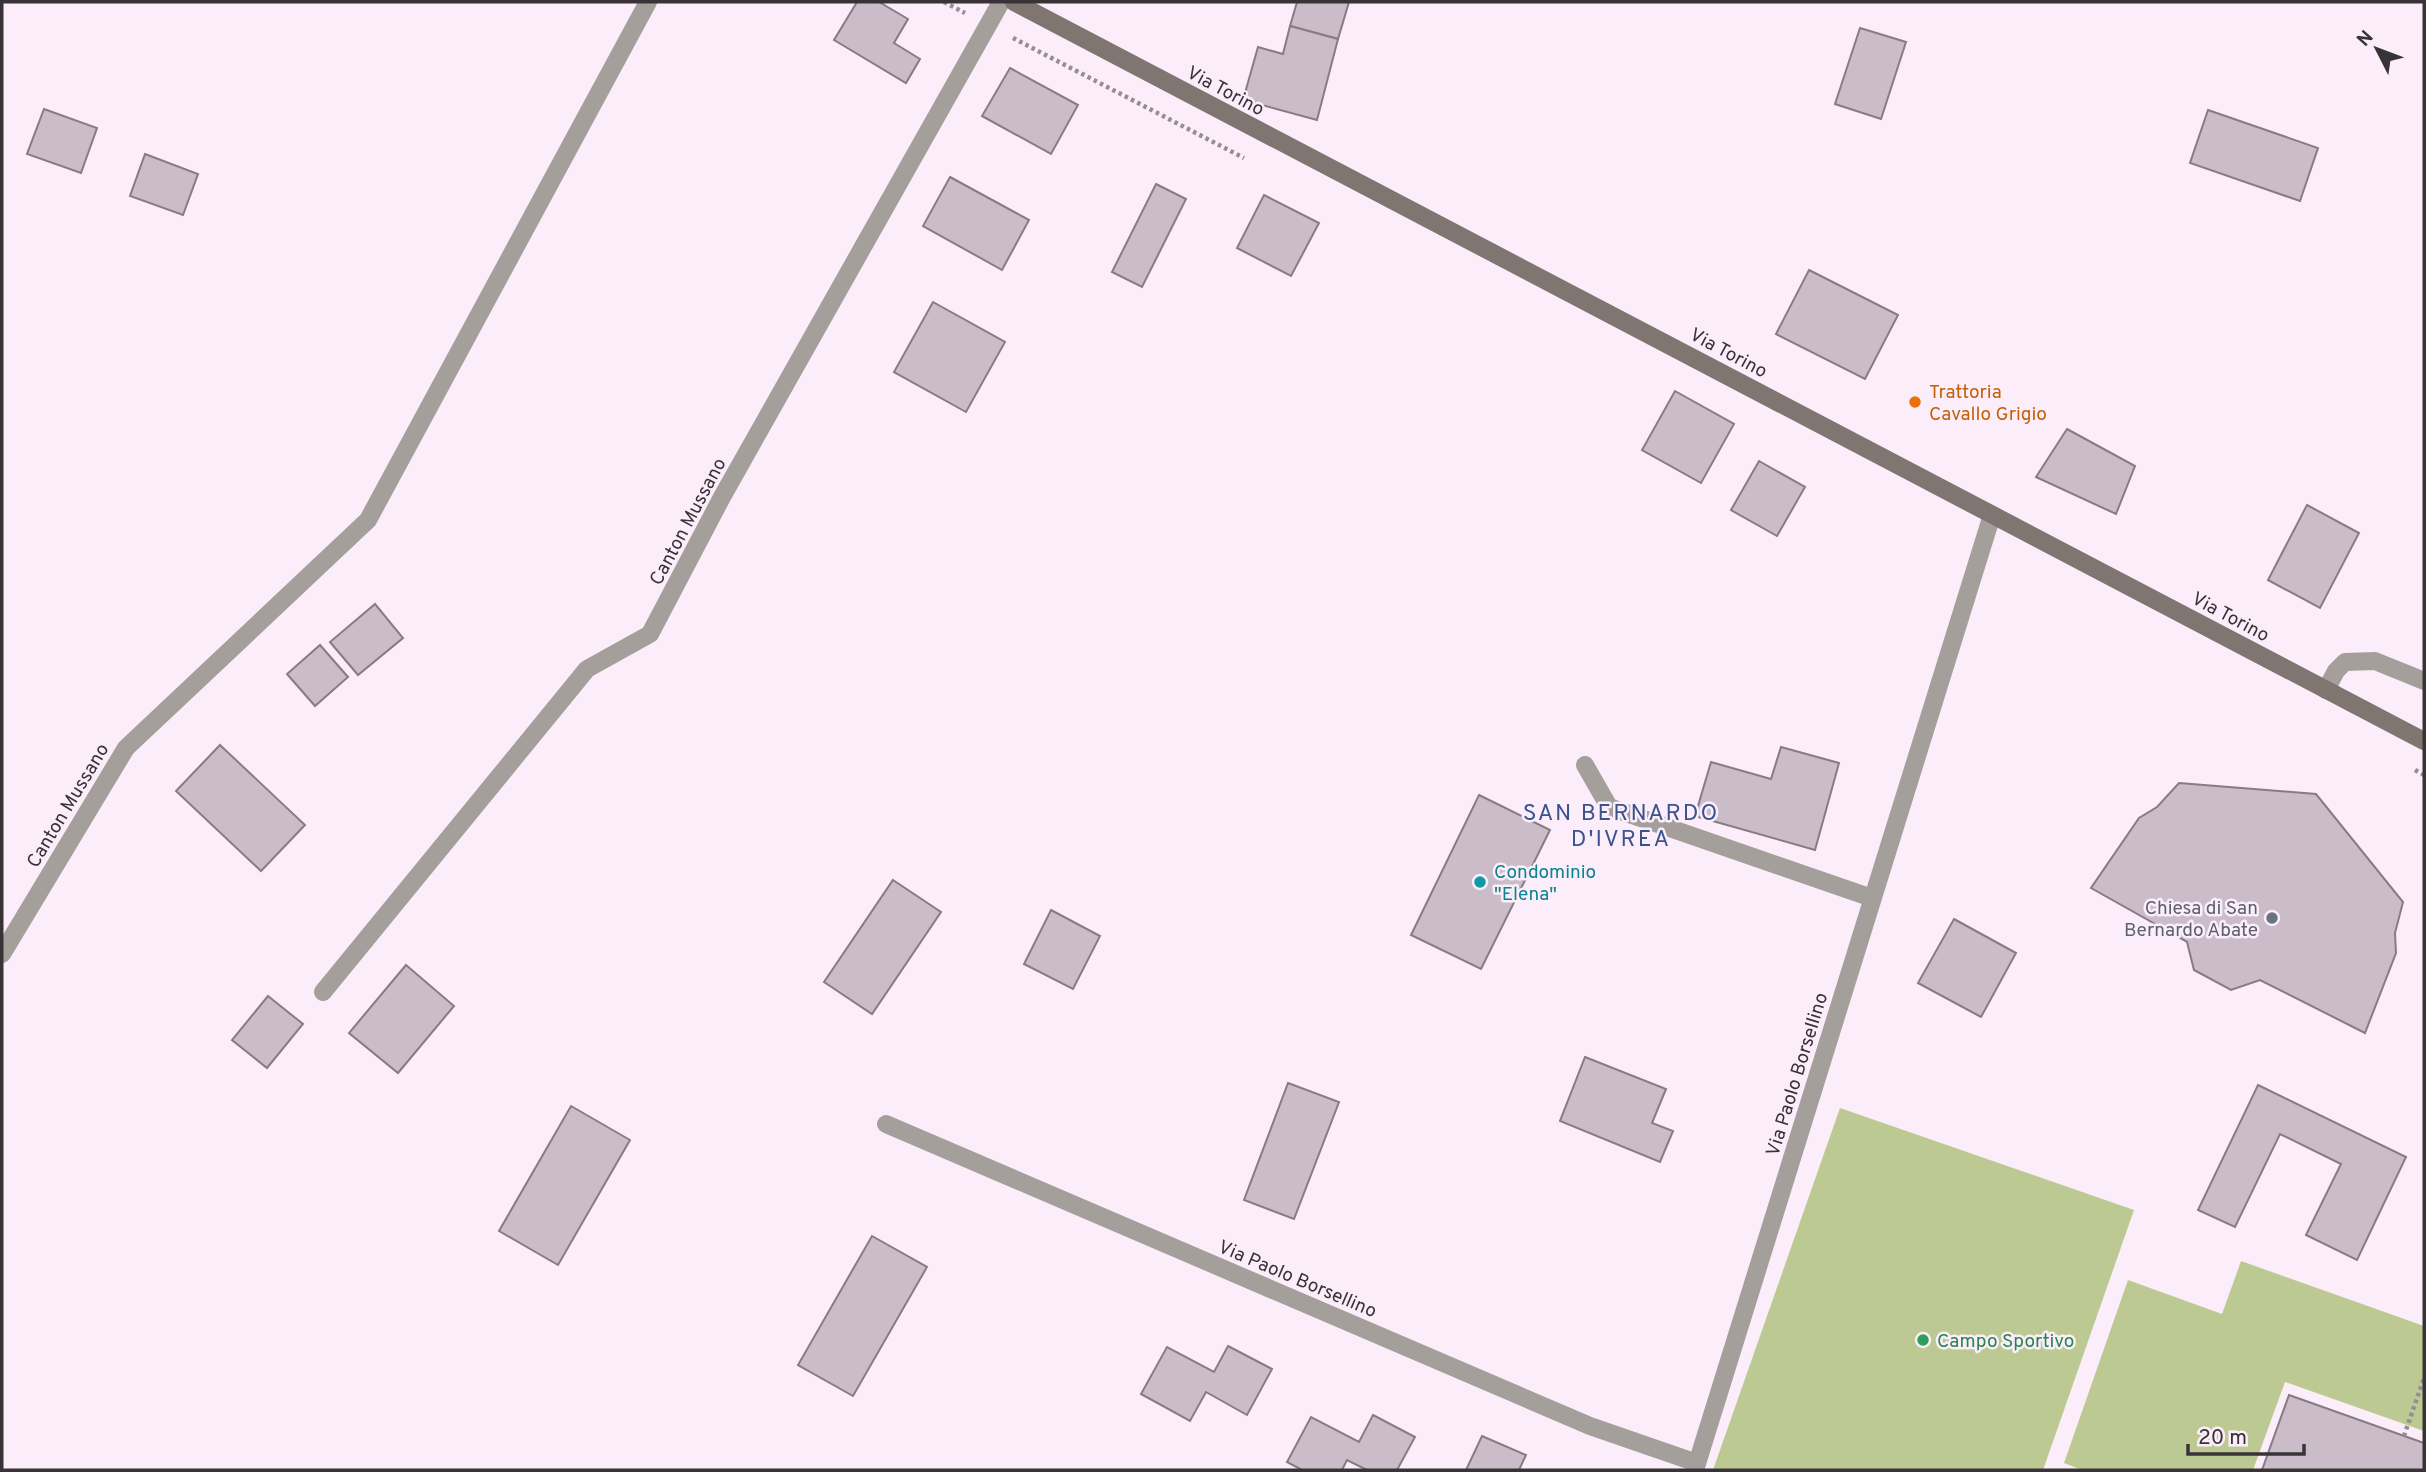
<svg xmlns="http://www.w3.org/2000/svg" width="2426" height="1472" font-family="Overpass,sans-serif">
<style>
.green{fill:#bdc992}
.building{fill:#cabdc9;stroke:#877b86;stroke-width:2}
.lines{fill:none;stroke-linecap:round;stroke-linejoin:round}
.path{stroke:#958c94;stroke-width:4.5;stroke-dasharray:3.5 3.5;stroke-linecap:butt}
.street{stroke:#a59f9b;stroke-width:18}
.secondary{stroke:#807671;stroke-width:18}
.food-dot{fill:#e8710a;stroke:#fbeefa;stroke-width:2.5}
.culture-dot{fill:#0f9aa8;stroke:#fbeefa;stroke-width:2.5}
.worship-dot{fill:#6b7280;stroke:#fbeefa;stroke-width:2.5}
.leisure-dot{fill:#2e9e5b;stroke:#fbeefa;stroke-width:2.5}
.labels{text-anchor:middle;stroke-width:5;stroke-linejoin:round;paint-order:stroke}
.street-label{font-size:19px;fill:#383337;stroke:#fbeefa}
.food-label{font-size:19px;fill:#c56008;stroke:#fbeefa;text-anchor:start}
.culture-label{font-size:19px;fill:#0d838f;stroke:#fbeefa;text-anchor:start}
.worship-label{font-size:19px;fill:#5b616d;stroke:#fbeefa;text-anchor:end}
.leisure-label{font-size:19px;fill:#27864d;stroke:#fbeefa;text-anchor:start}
.quarter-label{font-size:23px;letter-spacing:2px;fill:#3a538d;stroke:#fbeefa}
</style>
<rect width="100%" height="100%" fill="#fbeefa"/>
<!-- green -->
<g class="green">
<path d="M 1840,1108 L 2134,1210 L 2043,1470 L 1713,1470 Z"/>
<path d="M 2241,1261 L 2424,1326 L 2424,1431 L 2285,1382 L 2253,1470 L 2082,1470 L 2064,1463 L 2128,1280 L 2222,1314 Z"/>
</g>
<!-- building -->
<g class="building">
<path d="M 857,2 L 879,2 L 908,19 L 894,43 L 920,59 L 906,83 L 834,40 Z"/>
<path d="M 1297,2 L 1349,2 L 1338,39 L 1290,26 Z"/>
<path d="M 1290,26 L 1338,39 L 1317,120 L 1243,100 L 1258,47 L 1283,54 Z"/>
<path d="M 1860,28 L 1906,42 L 1881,119 L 1835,104 Z"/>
<path d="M 1010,68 L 1078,105 L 1051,154 L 982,116 Z"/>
<path d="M 44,109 L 97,128 L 81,173 L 27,154 Z"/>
<path d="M 2208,110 L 2318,148 L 2300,201 L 2190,163 Z"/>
<path d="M 145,154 L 198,174 L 183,215 L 130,196 Z"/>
<path d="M 950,177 L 1029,220 L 1002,270 L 923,226 Z"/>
<path d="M 1156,184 L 1186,199 L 1142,287 L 1112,272 Z"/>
<path d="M 1264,195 L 1319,223 L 1291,276 L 1237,248 Z"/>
<path d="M 1809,270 L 1898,315 L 1865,379 L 1776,334 Z"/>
<path d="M 933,302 L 1005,342 L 966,412 L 894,372 Z"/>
<path d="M 1675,391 L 1734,424 L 1701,483 L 1642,450 Z"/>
<path d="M 2067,429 L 2135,466 L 2116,514 L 2036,477 Z"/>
<path d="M 1759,461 L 1805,487 L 1777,536 L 1731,510 Z"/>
<path d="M 2307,505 L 2359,533 L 2320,608 L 2268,580 Z"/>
<path d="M 375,604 L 403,638 L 358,675 L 330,642 Z"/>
<path d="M 320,645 L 348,677 L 315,706 L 287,674 Z"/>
<path d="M 220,745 L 305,825 L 261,871 L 176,791 Z"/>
<path d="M 1781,747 L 1839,763 L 1815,850 L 1695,816 L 1711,762 L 1771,779 Z"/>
<path d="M 2179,783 L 2316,794 L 2403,902 L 2395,933 L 2396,953 L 2365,1033 L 2260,980 L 2231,990 L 2194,970 L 2187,942 L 2091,888 L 2139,818 L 2157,807 Z"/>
<path d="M 1479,795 L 1550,830 L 1481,969 L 1411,935 Z"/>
<path d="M 893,880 L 941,912 L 872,1014 L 824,982 Z"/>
<path d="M 1051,910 L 1100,936 L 1073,989 L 1024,964 Z"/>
<path d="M 1954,919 L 2016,953 L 1981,1017 L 1918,983 Z"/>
<path d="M 406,965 L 454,1006 L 398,1073 L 349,1033 Z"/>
<path d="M 268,996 L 303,1024 L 267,1068 L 232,1040 Z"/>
<path d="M 1585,1057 L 1666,1089 L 1652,1123 L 1673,1131 L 1660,1162 L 1560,1121 Z"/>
<path d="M 1288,1083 L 1339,1102 L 1294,1219 L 1244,1200 Z"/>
<path d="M 2258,1085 L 2406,1157 L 2357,1260 L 2306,1235 L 2341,1164 L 2280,1134 L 2235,1227 L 2198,1210 Z"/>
<path d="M 571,1106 L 630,1140 L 558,1265 L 499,1231 Z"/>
<path d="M 872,1236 L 927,1267 L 853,1396 L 798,1365 Z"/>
<path d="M 1228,1346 L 1272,1369 L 1247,1415 L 1206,1392 L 1190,1421 L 1141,1394 L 1167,1347 L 1214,1372 Z"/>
<path d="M 2289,1395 L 2424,1443 L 2424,1470 L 2262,1470 Z"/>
<path d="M 1373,1415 L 1415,1437 L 1397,1470 L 1367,1470 L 1347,1460 L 1342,1470 L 1302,1470 L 1287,1462 L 1311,1417 L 1359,1442 Z"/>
<path d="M 1482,1436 L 1526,1455 L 1519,1470 L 1466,1470 Z"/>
</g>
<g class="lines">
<!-- path -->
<g class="path">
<path d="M 944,2 L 965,13"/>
<path d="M 1013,38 L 1244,158"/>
<path d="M 2415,770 L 2424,775"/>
<path d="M 2404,1436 L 2424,1378"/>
</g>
<!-- street -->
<g class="street">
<path d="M 2326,690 L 2336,671 L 2345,662 L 2375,661 L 2424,681"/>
<path d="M 1585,765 L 1609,807 L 1872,898"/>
<path d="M 2,954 L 126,748 L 368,520 L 648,2"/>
<path d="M 323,992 L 587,669 L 650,634 L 722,497 L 1001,2"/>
<path d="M 886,1124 L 1590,1426 L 1697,1463"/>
<path d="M 1695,1470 L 1992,515"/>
</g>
<!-- secondary -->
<path class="secondary" d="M 1014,2 L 2424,741"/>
</g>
<!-- markers -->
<circle class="food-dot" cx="1915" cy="402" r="7"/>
<circle class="culture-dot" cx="1480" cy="882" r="7"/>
<circle class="worship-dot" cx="2272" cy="918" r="7"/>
<circle class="leisure-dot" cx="1923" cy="1340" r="7"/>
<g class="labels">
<!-- street labels -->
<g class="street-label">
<text transform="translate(1226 90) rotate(28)" y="7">Via Torino</text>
<text transform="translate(1729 352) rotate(28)" y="7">Via Torino</text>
<text transform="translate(687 521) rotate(-62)" y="7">Canton Mussano</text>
<text transform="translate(2231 616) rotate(28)" y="7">Via Torino</text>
<text transform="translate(67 805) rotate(-59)" y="7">Canton Mussano</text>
<text transform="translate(1796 1074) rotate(-73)" y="7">Via Paolo Borsellino</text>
<text transform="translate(1298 1278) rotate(23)" y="7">Via Paolo Borsellino</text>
</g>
<!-- food labels -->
<g class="food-label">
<text x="1929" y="398">Trattoria<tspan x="1929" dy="22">Cavallo Grigio</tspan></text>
</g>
<!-- culture labels -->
<g class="culture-label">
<text x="1494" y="878">Condominio<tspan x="1494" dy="22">"Elena"</tspan></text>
</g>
<!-- worship labels -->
<g class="worship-label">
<text x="2258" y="914">Chiesa di San<tspan x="2258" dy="22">Bernardo Abate</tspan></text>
</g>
<!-- leisure labels -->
<g class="leisure-label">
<text x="1937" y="1347">Campo Sportivo</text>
</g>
<!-- quarter labels -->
<g class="quarter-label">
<text x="1621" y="820">SAN BERNARDO<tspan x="1621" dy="26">D'IVREA</tspan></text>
</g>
</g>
<!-- border -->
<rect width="2426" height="1472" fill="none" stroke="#383337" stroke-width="7"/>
<!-- north arrow -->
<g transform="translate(2377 49) rotate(312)" stroke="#fbeefa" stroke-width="5" paint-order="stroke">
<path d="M0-5L12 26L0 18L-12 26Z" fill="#383337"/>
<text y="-10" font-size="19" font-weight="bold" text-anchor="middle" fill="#383337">N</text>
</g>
<!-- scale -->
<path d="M2188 1444v10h116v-10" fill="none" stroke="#383337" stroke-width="3.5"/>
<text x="2198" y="1444" font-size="21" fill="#383337" stroke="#fbeefa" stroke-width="5" paint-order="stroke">20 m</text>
</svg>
